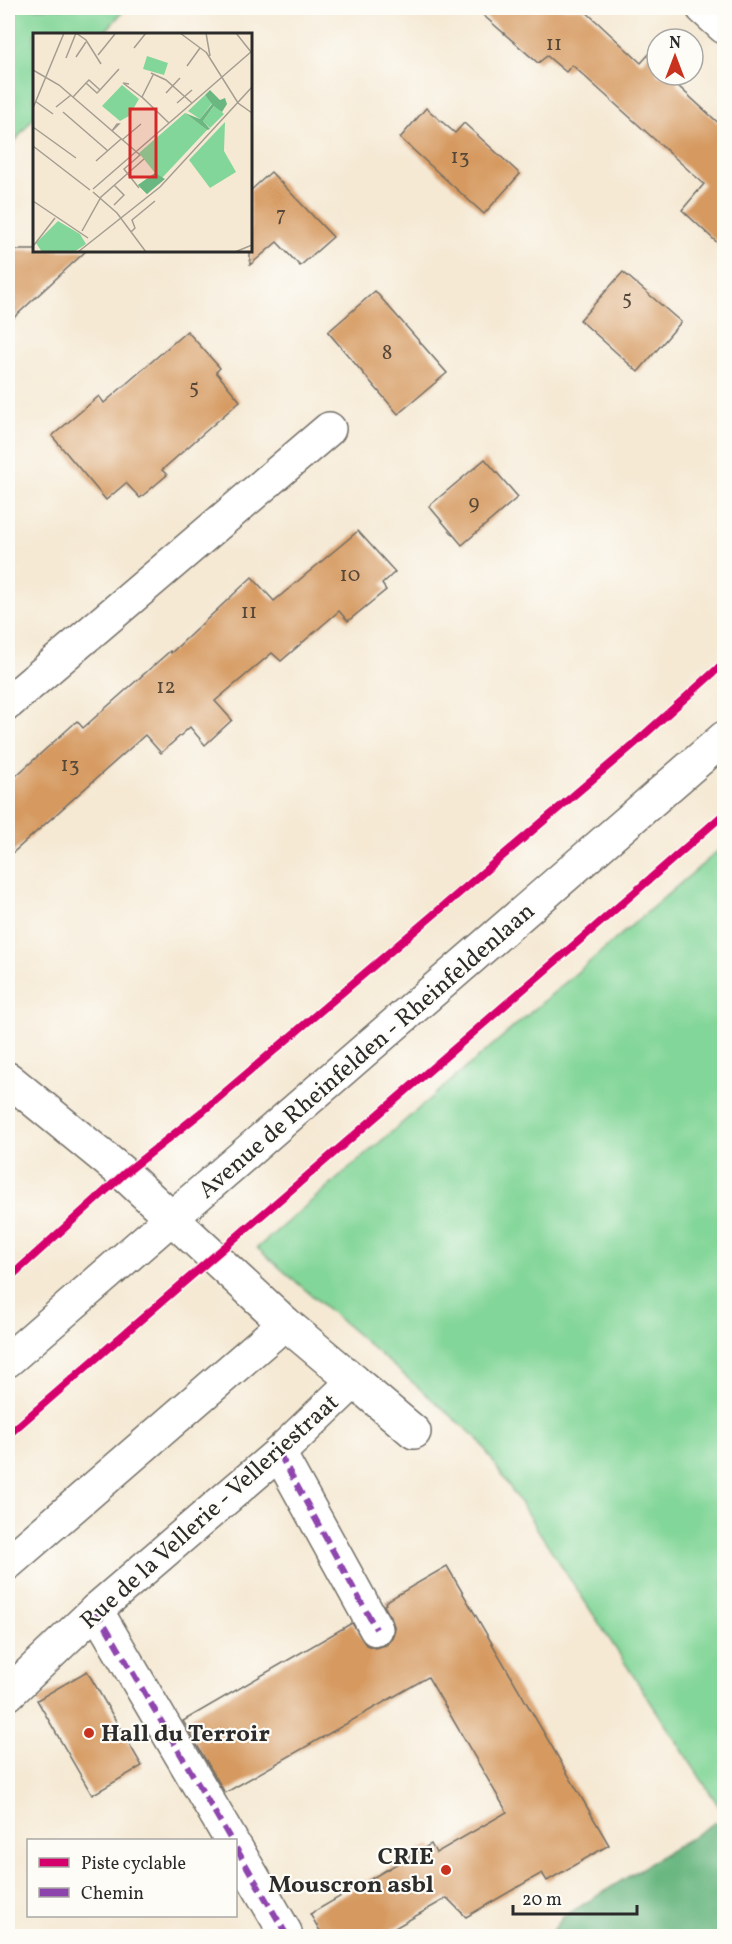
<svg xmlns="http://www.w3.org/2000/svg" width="732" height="1944" font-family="Vollkorn,serif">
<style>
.green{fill:#83d699;stroke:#578062;stroke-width:1.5}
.forest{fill:#6ab781;stroke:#4a7156;stroke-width:1.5}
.building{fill:#d69a60}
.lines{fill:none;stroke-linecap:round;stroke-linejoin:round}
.minor-casing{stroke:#726e66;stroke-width:36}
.major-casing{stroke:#726e66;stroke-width:36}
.minor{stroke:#fff;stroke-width:33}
.major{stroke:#fff;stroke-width:33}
.quiet{stroke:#8e44ad;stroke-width:6;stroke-dasharray:12 6;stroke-linecap:butt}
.cycleway-casing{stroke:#fdfcf7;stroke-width:11}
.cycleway{stroke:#d6006c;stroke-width:8}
.poi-dot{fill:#c8321e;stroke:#fdfcf7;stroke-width:2}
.labels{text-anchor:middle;stroke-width:4.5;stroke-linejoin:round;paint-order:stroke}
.number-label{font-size:21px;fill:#564738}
.street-label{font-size:24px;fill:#2b2b2b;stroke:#fdfcf7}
.poi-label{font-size:24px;font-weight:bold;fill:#2b2b2b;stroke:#fdfcf7;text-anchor:start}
.inset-road{fill:none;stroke:#a49d90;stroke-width:1.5}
.view{fill:#d62828;fill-opacity:0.15;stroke:#d62828;stroke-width:3}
.inset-edge{fill:none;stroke:#2b2b2b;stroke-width:3}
</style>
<rect width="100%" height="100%" fill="#fdfcf7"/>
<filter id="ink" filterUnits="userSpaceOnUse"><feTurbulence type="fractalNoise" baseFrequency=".0167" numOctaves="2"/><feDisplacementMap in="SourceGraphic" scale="12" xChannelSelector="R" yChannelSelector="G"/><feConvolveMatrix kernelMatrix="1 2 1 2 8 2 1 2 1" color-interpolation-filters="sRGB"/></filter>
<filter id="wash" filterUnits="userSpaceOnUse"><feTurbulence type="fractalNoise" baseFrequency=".008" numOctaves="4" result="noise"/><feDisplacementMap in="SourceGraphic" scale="24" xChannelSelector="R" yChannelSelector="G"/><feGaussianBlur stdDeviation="1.35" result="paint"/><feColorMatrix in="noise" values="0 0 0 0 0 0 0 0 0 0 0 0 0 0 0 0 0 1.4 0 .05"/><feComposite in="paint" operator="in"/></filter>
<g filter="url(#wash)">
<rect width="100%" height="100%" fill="#f5e9d4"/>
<!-- green -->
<g class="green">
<path d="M 8,8 L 126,8 L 103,34 L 34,34 L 34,117 L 8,150 Z"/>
<path d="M 724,846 L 724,1814 L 479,1440 L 257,1248 Z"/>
</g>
<!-- forest -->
<path class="forest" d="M 724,1817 L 724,1936 L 549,1936 L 563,1917 Z"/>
<g id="blocks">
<!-- building -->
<g class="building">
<path d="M 475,8 L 582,8 L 641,63 L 650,53 L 657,59 L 657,75 L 675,75 L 679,78 L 676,84 L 724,128 L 724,249 L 682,210 L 704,184 L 572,65 L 566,72 L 547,56 L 538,63 Z"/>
<path d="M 426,108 L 455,133 L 464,123 L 520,174 L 484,214 L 400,138 Z"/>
<path d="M 271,172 L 333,237 L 300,266 L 277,242 L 250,265 L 250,191 Z"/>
<path d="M 8,250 L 87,250 L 8,323 Z"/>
<path d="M 623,272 L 681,322 L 638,372 L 580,320 Z"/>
<path d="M 375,291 L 447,373 L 398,414 L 328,332 Z"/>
<path d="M 187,331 L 220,368 L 216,372 L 240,401 L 162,470 L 167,475 L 140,498 L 126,483 L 106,500 L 52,436 L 99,396 L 104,403 Z"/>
<path d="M 485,459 L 518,497 L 462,545 L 429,506 Z"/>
<path d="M 358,531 L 395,572 L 382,584 L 386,590 L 348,621 L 339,611 L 281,661 L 272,653 L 215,701 L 232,720 L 205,745 L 190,727 L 161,753 L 145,735 L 8,857 L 8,783 L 77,721 L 83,728 L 170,651 L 171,653 L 252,577 L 274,601 Z"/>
<path d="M 447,1566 L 609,1845 L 547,1881 L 542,1873 L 466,1917 L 447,1898 L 381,1936 L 323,1936 L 310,1914 L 431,1844 L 436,1853 L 507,1812 L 428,1677 L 225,1793 L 183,1721 L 352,1623 L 366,1645 L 375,1648 L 386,1645 L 392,1638 L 395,1629 L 392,1620 L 384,1605 L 386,1604 L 385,1602 Z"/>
<path d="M 87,1671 L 142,1766 L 92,1795 L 37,1700 Z"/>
</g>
</g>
</g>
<g filter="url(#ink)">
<use href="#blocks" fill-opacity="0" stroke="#726e66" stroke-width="1.5"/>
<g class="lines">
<defs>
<g id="minor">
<path d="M 703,8 L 724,27"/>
<path d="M 8,703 L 329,429"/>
<path d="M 8,1079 L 124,1174 L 285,1323 L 8,1563"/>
<path d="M 285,1323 L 354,1381"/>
<path d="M 279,1453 L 376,1629"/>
<path d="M 96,1610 L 231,1840"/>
<path d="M 8,1694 L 96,1610 L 279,1453 L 354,1381 L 414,1432"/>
<path d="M 236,1848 L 285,1932"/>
</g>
<path id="major" d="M 8,1360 L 724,738"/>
</defs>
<!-- minor casing -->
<use href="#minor" class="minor-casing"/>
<!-- major casing -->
<use href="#major" class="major-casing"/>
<!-- minor -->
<use href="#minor" class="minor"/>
<!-- major -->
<use href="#major" class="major"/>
<!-- quiet -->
<g class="quiet">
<path d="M 279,1453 L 376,1629"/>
<path d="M 96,1610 L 231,1840"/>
<path d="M 236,1848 L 285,1932"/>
</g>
<defs>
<g id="cycleway">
<path d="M 8,1279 L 124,1174 L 203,1111 L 634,744 L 724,663"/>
<path d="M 8,1435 C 246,1227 487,1023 724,814"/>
</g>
</defs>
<!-- cycleway casing -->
<use href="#cycleway" class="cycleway-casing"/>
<!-- cycleway -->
<use href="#cycleway" class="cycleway"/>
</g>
</g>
<!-- markers -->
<g class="poi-dot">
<circle cx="89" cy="1733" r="6"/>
<circle cx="446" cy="1870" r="6"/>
</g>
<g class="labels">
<!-- number labels -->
<g class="number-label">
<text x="554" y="50">11</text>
<text x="460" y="163">13</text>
<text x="281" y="221">7</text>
<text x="627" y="304">5</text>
<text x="387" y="359">8</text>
<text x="194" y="393">5</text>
<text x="474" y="509">9</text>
<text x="350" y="581">10</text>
<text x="249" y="618">11</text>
<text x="166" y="693">12</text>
<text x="70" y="771">13</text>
</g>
<!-- street labels -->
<g class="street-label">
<text transform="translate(366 1050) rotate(-41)" y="8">Avenue de Rheinfelden - Rheinfeldenlaan</text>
<text transform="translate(209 1511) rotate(-42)" y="8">Rue de la Vellerie - Velleriestraat</text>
</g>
<!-- poi labels -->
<g class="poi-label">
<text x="101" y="1741">Hall du Terroir</text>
<text x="434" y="1864" text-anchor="end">CRIE<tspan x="434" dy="28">Mouscron asbl</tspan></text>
</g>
</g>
<!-- overview -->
<g transform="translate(33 33)">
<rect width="219" height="219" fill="#f5e9d4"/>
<path d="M 114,23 L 135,30 L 131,42 L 110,36 ZM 89,52 L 106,66 L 96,83 L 87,88 L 69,73 ZM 172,62 L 179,70 L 167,86 L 155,78 ZM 182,72 L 191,81 L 177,95 L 170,88 ZM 152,80 L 174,97 L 114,161 L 105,152 L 122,140 L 106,120 ZM 192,89 L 191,118 L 203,139 L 177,155 L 156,127 ZM 25,188 L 47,201 L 53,211 L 41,219 L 9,219 L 3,210 Z" fill="#83d699"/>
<path d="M 177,57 L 187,67 L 192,65 L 194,71 L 189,79 L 181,73 L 170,88 L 177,96 L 174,97 L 152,80 L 167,86 L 179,71 L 172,62 ZM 122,140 L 132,146 L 114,161 L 105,152 Z" fill="#6ab781"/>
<path class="inset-road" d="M 43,0 L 53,7 L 68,31M 147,0 L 174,20M 173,0 L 177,23M 203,0 L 218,19M 101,15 L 113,0M 173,19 L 205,70 L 219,80M 65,22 L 82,1M 43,24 L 53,9M 33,25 L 43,0M 154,33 L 167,15M 0,37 L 26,52 L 107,122 L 91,136 L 106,155M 118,40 L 133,47 L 159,70M 120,42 L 109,64 L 136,90M 53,50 L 56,47 L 67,57M 53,50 L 64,60 L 67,57M 96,51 L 90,50 L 110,65M 67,57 L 86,36M 133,60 L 147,45M 40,64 L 53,50M 2,68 L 20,81M 144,70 L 159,57M 23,74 L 38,62M 0,75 L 31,0M 30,79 L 75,118M 84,91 L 86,91 L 79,98 ZM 0,94 L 43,125M 89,107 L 108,91M 0,113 L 57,157M 63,128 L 88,106M 81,152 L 91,162 L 81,172M 60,156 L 219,18M 60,159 L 84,180 L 113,219M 0,168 L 55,205M 49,198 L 68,164 L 111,126M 98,199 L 102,195 L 99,187 L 122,168M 1,212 L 22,185M 45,219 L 127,154 L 219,54M 202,219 L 219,212"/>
<path class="view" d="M 97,76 L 123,76 L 123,144 L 97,144 Z"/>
<rect width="219" height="219" class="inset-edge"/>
</g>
<!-- margin -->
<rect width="732" height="1944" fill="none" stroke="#fdfcf7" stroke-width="30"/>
<!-- legend -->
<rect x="27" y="1839" width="210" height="78" fill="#fdfcf7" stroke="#a9a8a5" stroke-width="1.5"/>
<rect x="39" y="1858" width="30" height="9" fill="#d6006c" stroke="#a9a8a5" stroke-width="1.5"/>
<text x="81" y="1869" font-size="18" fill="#2b2b2b">Piste cyclable</text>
<rect x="39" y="1888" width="30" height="9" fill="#8e44ad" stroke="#a9a8a5" stroke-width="1.5"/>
<text x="81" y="1899" font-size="18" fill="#2b2b2b">Chemin</text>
<!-- north arrow -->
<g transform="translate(675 57)"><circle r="28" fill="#fdfcf7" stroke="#a9a8a5" stroke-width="1.5"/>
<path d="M0-4.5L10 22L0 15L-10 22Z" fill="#c8321e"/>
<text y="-9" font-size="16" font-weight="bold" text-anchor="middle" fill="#2b2b2b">N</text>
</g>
<!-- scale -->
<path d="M513 1905v9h124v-9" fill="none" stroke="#2b2b2b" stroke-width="3"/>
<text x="522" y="1905" font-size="18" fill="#2b2b2b" stroke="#fdfcf7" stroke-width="4.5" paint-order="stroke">20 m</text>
</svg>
